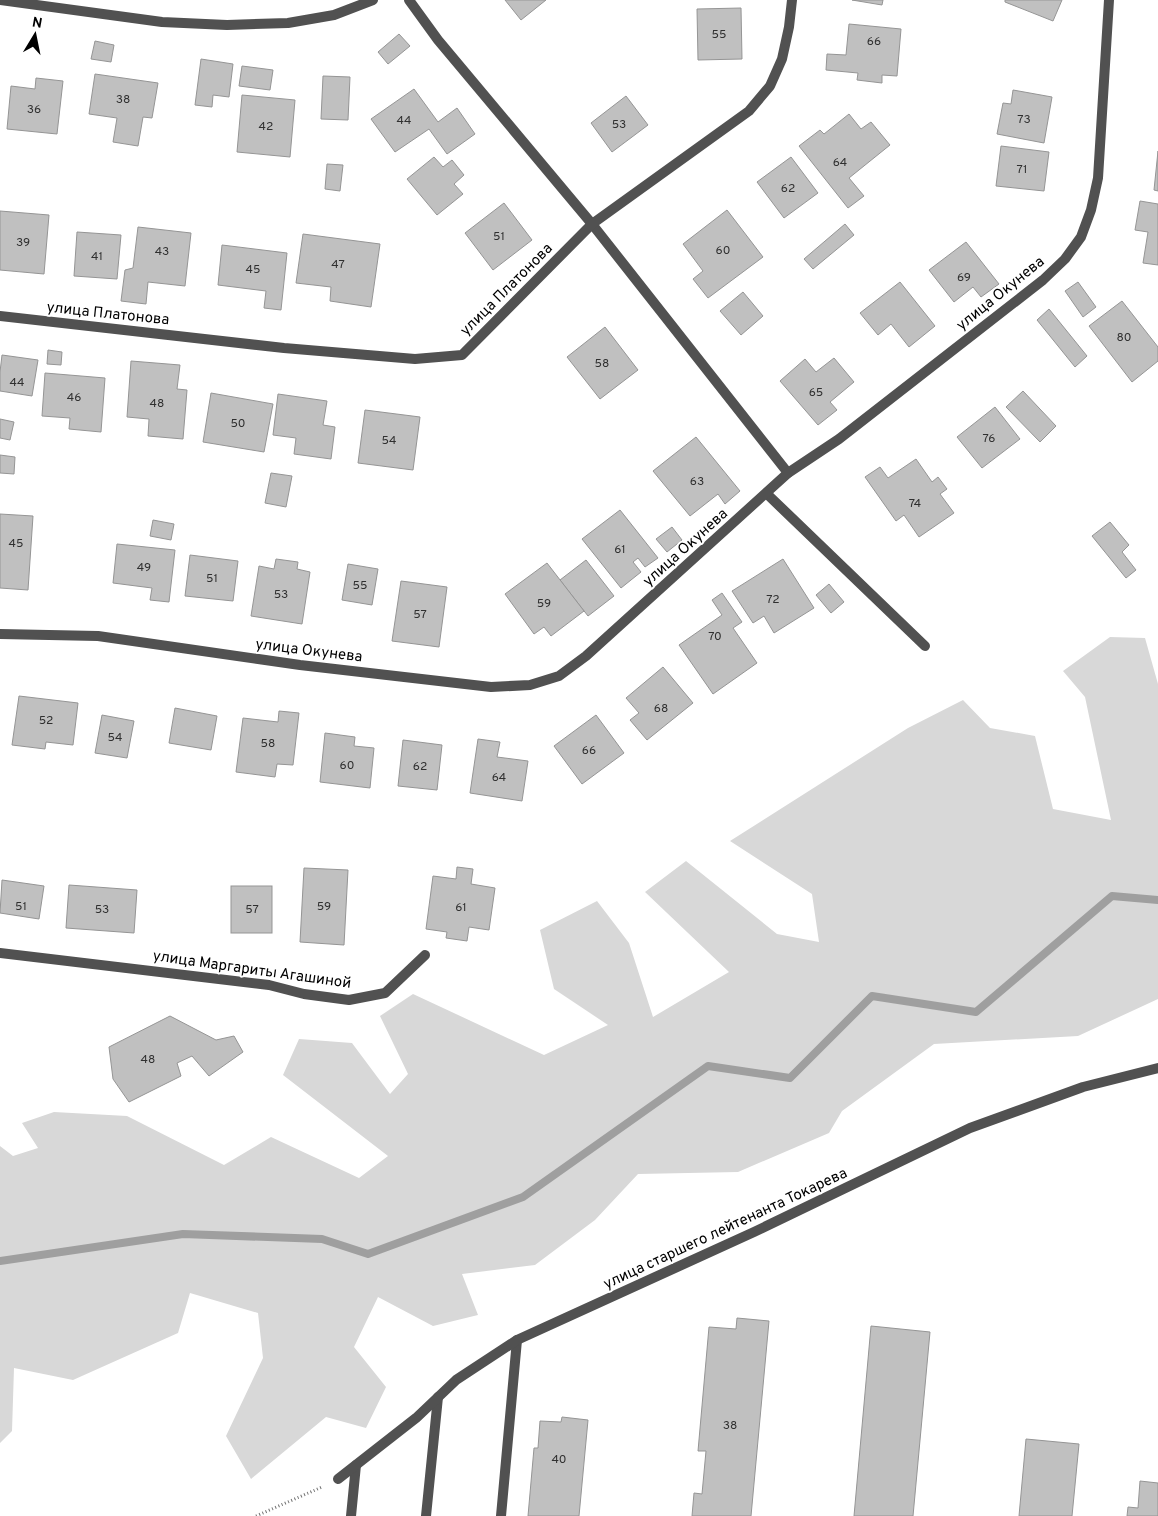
<svg xmlns="http://www.w3.org/2000/svg" width="1158" height="1516" font-family="Overpass,sans-serif">
<style>
.green{fill:#d8d8d8}
.lines{fill:none;stroke-linecap:round;stroke-linejoin:round}
.stream{stroke:#9f9f9f;stroke-width:8}
.building{fill:#c0c0c0;stroke:#959595}
.path{stroke:#737373;stroke-width:3;stroke-dasharray:1 2.5;stroke-linecap:butt}
.lane{stroke:#515151;stroke-width:10}
.street{stroke:#515151;stroke-width:10}
.labels{text-anchor:middle;stroke-width:4;stroke-linejoin:round;paint-order:stroke}
.number-label{font-size:12px;fill:#303030}
.street-label{font-size:15px;fill:#000;stroke:#fff}
</style>
<rect width="100%" height="100%" fill="#fff"/>
<!-- green -->
<path class="green" d="M 1110,637 L 1145,638 L 1158,684 L 1158,999 L 1078,1036 L 934,1044 L 842,1111 L 829,1133 L 738,1172 L 638,1174 L 595,1220 L 535,1265 L 462,1274 L 478,1315 L 433,1326 L 378,1297 L 354,1347 L 386,1387 L 366,1428 L 326,1417 L 251,1479 L 226,1436 L 263,1358 L 258,1313 L 190,1293 L 178,1333 L 73,1380 L 14,1368 L 12,1431 L 0,1443 L 0,1146 L 13,1156 L 38,1148 L 22,1123 L 54,1112 L 127,1116 L 224,1165 L 271,1137 L 359,1178 L 388,1156 L 283,1075 L 299,1039 L 352,1043 L 390,1094 L 408,1074 L 380,1016 L 413,994 L 544,1055 L 608,1025 L 554,989 L 540,930 L 597,901 L 629,943 L 653,1017 L 729,972 L 645,892 L 686,861 L 777,934 L 819,942 L 812,894 L 730,841 L 908,728 L 963,700 L 990,728 L 1035,736 L 1053,809 L 1111,820 L 1085,697 L 1063,671 Z"/>
<g class="lines">
<!-- stream -->
<path class="stream" d="M 0,1261 L 183,1234 L 322,1239 L 368,1254 L 523,1197 L 708,1066 L 790,1078 L 872,996 L 976,1012 L 1112,896 L 1158,900"/>
</g>
<!-- building -->
<g class="building">
<path d="M 505,0 L 546,0 L 521,20 Z"/>
<path d="M 852,0 L 883,0 L 882,5 Z"/>
<path d="M 1005,0 L 1062,0 L 1053,21 L 1005,2 Z"/>
<path d="M 741,8 L 742,59 L 698,60 L 697,9 Z"/>
<path d="M 849,24 L 901,29 L 897,76 L 882,75 L 882,83 L 857,80 L 858,73 L 826,70 L 827,54 L 846,55 Z"/>
<path d="M 399,34 L 410,46 L 388,64 L 378,52 Z"/>
<path d="M 95,41 L 114,45 L 111,62 L 91,59 Z"/>
<path d="M 201,59 L 233,64 L 229,97 L 213,95 L 212,107 L 195,105 Z"/>
<path d="M 242,66 L 273,70 L 270,90 L 239,86 Z"/>
<path d="M 95,74 L 158,83 L 152,118 L 143,117 L 138,146 L 113,142 L 117,118 L 89,114 Z"/>
<path d="M 323,76 L 350,77 L 348,120 L 321,119 Z"/>
<path d="M 36,78 L 63,81 L 57,134 L 7,129 L 11,86 L 35,89 Z"/>
<path d="M 414,89 L 438,122 L 457,108 L 475,134 L 447,154 L 429,129 L 395,152 L 371,119 Z"/>
<path d="M 1013,90 L 1052,97 L 1044,143 L 997,134 L 1003,103 L 1011,104 Z"/>
<path d="M 242,95 L 295,100 L 290,157 L 237,152 Z"/>
<path d="M 626,96 L 648,125 L 612,152 L 591,123 Z"/>
<path d="M 849,114 L 861,129 L 871,122 L 890,145 L 849,178 L 864,196 L 848,208 L 799,146 L 820,130 L 824,134 Z"/>
<path d="M 1001,146 L 1049,152 L 1044,191 L 996,186 Z"/>
<path d="M 1158,151 L 1158,191 L 1154,190 Z"/>
<path d="M 434,157 L 443,167 L 452,160 L 464,175 L 454,184 L 463,194 L 437,215 L 407,179 Z"/>
<path d="M 791,157 L 818,193 L 784,218 L 757,182 Z"/>
<path d="M 327,164 L 343,165 L 340,191 L 325,189 Z"/>
<path d="M 1140,201 L 1158,204 L 1158,265 L 1143,263 L 1148,232 L 1135,230 Z"/>
<path d="M 504,203 L 532,240 L 493,270 L 465,233 Z"/>
<path d="M 727,210 L 763,257 L 708,298 L 693,279 L 703,271 L 683,244 Z"/>
<path d="M 0,211 L 49,215 L 44,274 L 0,270 Z"/>
<path d="M 845,224 L 854,235 L 813,269 L 804,259 Z"/>
<path d="M 138,227 L 191,233 L 185,286 L 148,282 L 146,304 L 121,301 L 125,270 L 133,268 Z"/>
<path d="M 77,232 L 121,235 L 117,279 L 74,276 Z"/>
<path d="M 303,234 L 380,244 L 371,307 L 330,301 L 331,287 L 296,283 Z"/>
<path d="M 966,242 L 999,284 L 981,297 L 973,287 L 954,302 L 929,270 Z"/>
<path d="M 222,245 L 287,253 L 281,310 L 264,308 L 266,291 L 218,285 Z"/>
<path d="M 900,282 L 935,326 L 909,347 L 891,324 L 878,335 L 860,313 Z"/>
<path d="M 1078,282 L 1096,307 L 1083,317 L 1065,291 Z"/>
<path d="M 743,292 L 763,316 L 741,335 L 720,311 Z"/>
<path d="M 1122,301 L 1158,347 L 1158,361 L 1132,382 L 1089,326 Z"/>
<path d="M 1049,309 L 1087,356 L 1075,367 L 1037,320 Z"/>
<path d="M 605,327 L 638,370 L 600,399 L 567,357 Z"/>
<path d="M 48,350 L 62,352 L 61,365 L 47,364 Z"/>
<path d="M 2,355 L 38,360 L 32,396 L 0,391 L 0,372 Z"/>
<path d="M 834,358 L 854,382 L 830,402 L 837,410 L 818,425 L 780,381 L 805,359 L 816,372 Z"/>
<path d="M 131,361 L 180,365 L 177,389 L 187,390 L 183,439 L 148,436 L 149,419 L 127,417 Z"/>
<path d="M 45,373 L 105,378 L 101,432 L 69,429 L 70,418 L 42,416 Z"/>
<path d="M 1023,391 L 1056,426 L 1040,442 L 1006,407 Z"/>
<path d="M 211,393 L 273,404 L 264,452 L 203,442 Z"/>
<path d="M 278,394 L 327,401 L 323,425 L 335,427 L 331,459 L 294,454 L 296,438 L 273,435 Z"/>
<path d="M 995,407 L 1020,439 L 982,468 L 957,437 Z"/>
<path d="M 365,410 L 420,417 L 413,470 L 358,463 Z"/>
<path d="M 0,419 L 14,422 L 10,440 L 0,438 Z"/>
<path d="M 696,437 L 740,491 L 725,504 L 718,494 L 690,516 L 653,471 Z"/>
<path d="M 0,455 L 15,457 L 14,474 L 0,473 Z"/>
<path d="M 916,459 L 932,482 L 938,477 L 947,489 L 940,494 L 954,513 L 919,537 L 904,515 L 896,521 L 865,477 L 880,467 L 888,478 Z"/>
<path d="M 271,473 L 292,476 L 286,507 L 265,503 Z"/>
<path d="M 620,510 L 658,558 L 645,567 L 638,558 L 633,562 L 641,572 L 621,588 L 582,539 Z"/>
<path d="M 0,514 L 33,516 L 28,590 L 0,588 Z"/>
<path d="M 153,520 L 174,524 L 171,540 L 150,536 Z"/>
<path d="M 1110,522 L 1129,545 L 1122,552 L 1136,570 L 1126,578 L 1092,536 Z"/>
<path d="M 672,527 L 682,540 L 667,552 L 656,539 Z"/>
<path d="M 117,544 L 175,550 L 169,602 L 150,600 L 152,588 L 113,583 Z"/>
<path d="M 190,555 L 238,561 L 233,601 L 185,596 Z"/>
<path d="M 276,559 L 298,562 L 297,569 L 310,572 L 302,624 L 251,616 L 259,566 L 274,569 Z"/>
<path d="M 783,559 L 814,608 L 774,633 L 764,616 L 753,623 L 732,591 Z"/>
<path d="M 586,560 L 614,596 L 588,616 L 560,580 Z"/>
<path d="M 547,563 L 584,611 L 551,636 L 544,627 L 534,634 L 505,594 Z"/>
<path d="M 348,564 L 378,569 L 372,605 L 342,600 Z"/>
<path d="M 401,581 L 447,587 L 439,647 L 392,641 Z"/>
<path d="M 829,584 L 844,602 L 831,613 L 816,595 Z"/>
<path d="M 722,593 L 742,622 L 733,628 L 757,663 L 713,694 L 679,645 L 722,615 L 712,600 Z"/>
<path d="M 663,667 L 693,703 L 647,740 L 630,720 L 639,713 L 626,698 Z"/>
<path d="M 19,696 L 78,703 L 73,745 L 46,742 L 45,749 L 12,745 Z"/>
<path d="M 175,708 L 217,716 L 211,750 L 169,743 Z"/>
<path d="M 279,711 L 299,713 L 293,765 L 277,764 L 275,777 L 236,772 L 243,718 L 278,722 Z"/>
<path d="M 102,715 L 134,721 L 127,758 L 95,753 Z"/>
<path d="M 596,715 L 624,753 L 582,784 L 554,746 Z"/>
<path d="M 325,733 L 355,737 L 354,746 L 374,748 L 370,788 L 320,782 Z"/>
<path d="M 478,739 L 500,742 L 497,757 L 528,761 L 522,801 L 470,793 Z"/>
<path d="M 403,740 L 442,745 L 437,790 L 398,786 Z"/>
<path d="M 457,867 L 473,869 L 471,884 L 495,888 L 489,930 L 469,927 L 467,941 L 446,938 L 447,932 L 426,929 L 433,876 L 456,879 Z"/>
<path d="M 304,868 L 348,870 L 344,945 L 300,942 Z"/>
<path d="M 2,880 L 44,886 L 39,919 L 0,913 Z"/>
<path d="M 69,885 L 137,890 L 134,933 L 66,928 Z"/>
<rect x="231" y="886" width="41" height="47"/>
<path d="M 170,1016 L 216,1040 L 234,1036 L 243,1052 L 209,1076 L 192,1056 L 177,1063 L 181,1076 L 129,1102 L 113,1079 L 109,1047 Z"/>
<path d="M 737,1318 L 769,1321 L 751,1516 L 692,1516 L 694,1493 L 702,1494 L 706,1451 L 698,1451 L 709,1327 L 736,1329 Z"/>
<path d="M 871,1326 L 930,1332 L 913,1516 L 854,1516 Z"/>
<path d="M 562,1417 L 588,1420 L 579,1516 L 528,1516 L 534,1448 L 538,1448 L 540,1421 L 561,1422 Z"/>
<path d="M 1026,1439 L 1079,1444 L 1072,1516 L 1019,1516 Z"/>
<path d="M 1140,1481 L 1158,1483 L 1158,1516 L 1127,1516 L 1128,1507 L 1138,1508 Z"/>
</g>
<g class="lines">
<!-- path -->
<path class="path" d="M 256,1516 L 322,1487"/>
<!-- lane -->
<g class="lane">
<path d="M 351,1516 L 356,1465"/>
<path d="M 426,1516 L 438,1397"/>
<path d="M 501,1516 L 517,1340"/>
</g>
<!-- street -->
<g class="street">
<path d="M 0,0 L 162,22 L 227,25 L 288,23 L 334,15 L 373,0"/>
<path d="M 409,0 L 438,40 L 592,224 L 788,473"/>
<path d="M 0,316 L 284,348 L 415,359 L 462,355 L 592,224 L 749,111 L 770,86 L 782,59 L 789,27 L 792,0"/>
<path d="M 767,494 L 925,646"/>
<path d="M 0,634 L 98,636 L 300,665 L 491,687 L 530,685 L 559,676 L 586,656 L 788,473 L 839,439 L 1043,280 L 1065,259 L 1081,237 L 1091,210 L 1098,178 L 1109,0"/>
<path d="M 0,953 L 269,985 L 304,994 L 349,1000 L 385,993 L 425,955"/>
<path d="M 338,1479 L 416,1418 L 456,1380 L 517,1340 L 754,1232 L 970,1128 L 1083,1087 L 1158,1068"/>
</g>
</g>
<g class="labels">
<!-- number labels -->
<g class="number-label">
<text x="719" y="38">55</text>
<text x="874" y="45">66</text>
<text x="123" y="103">38</text>
<text x="34" y="113">36</text>
<text x="1024" y="123">73</text>
<text x="404" y="124">44</text>
<text x="619" y="128">53</text>
<text x="266" y="130">42</text>
<text x="840" y="166">64</text>
<text x="1022" y="173">71</text>
<text x="788" y="192">62</text>
<text x="499" y="240">51</text>
<text x="23" y="246">39</text>
<text x="723" y="254">60</text>
<text x="162" y="255">43</text>
<text x="97" y="260">41</text>
<text x="338" y="268">47</text>
<text x="253" y="273">45</text>
<text x="964" y="281">69</text>
<text x="1124" y="341">80</text>
<text x="602" y="367">58</text>
<text x="17" y="386">44</text>
<text x="816" y="396">65</text>
<text x="74" y="401">46</text>
<text x="157" y="407">48</text>
<text x="238" y="427">50</text>
<text x="989" y="442">76</text>
<text x="389" y="444">54</text>
<text x="697" y="485">63</text>
<text x="915" y="507">74</text>
<text x="16" y="547">45</text>
<text x="620" y="553">61</text>
<text x="144" y="571">49</text>
<text x="212" y="582">51</text>
<text x="360" y="589">55</text>
<text x="281" y="598">53</text>
<text x="773" y="603">72</text>
<text x="544" y="607">59</text>
<text x="420" y="618">57</text>
<text x="715" y="640">70</text>
<text x="661" y="712">68</text>
<text x="46" y="724">52</text>
<text x="115" y="741">54</text>
<text x="268" y="747">58</text>
<text x="589" y="754">66</text>
<text x="347" y="769">60</text>
<text x="420" y="770">62</text>
<text x="499" y="781">64</text>
<text x="21" y="910">51</text>
<text x="324" y="910">59</text>
<text x="461" y="911">61</text>
<text x="102" y="913">53</text>
<text x="252" y="913">57</text>
<text x="148" y="1063">48</text>
<text x="730" y="1429">38</text>
<text x="559" y="1463">40</text>
</g>
<!-- street labels -->
<g class="street-label">
<text transform="translate(506 289) rotate(-45)" y="5">улица Платонова</text>
<text transform="translate(1000 293) rotate(-39)" y="5">улица Окунева</text>
<text transform="translate(108 313) rotate(6)" y="5">улица Платонова</text>
<text transform="translate(685 547) rotate(-42)" y="5">улица Окунева</text>
<text transform="translate(309 650) rotate(7)" y="5">улица Окунева</text>
<text transform="translate(252 969) rotate(8)" y="5">улица Маргариты Агашиной</text>
<text transform="translate(725 1228) rotate(-25)" y="5">улица старшего лейтенанта Токарева</text>
</g>
</g>
<!-- north arrow -->
<g transform="translate(35 35) rotate(10)" stroke="#ffffff" stroke-width="4" paint-order="stroke">
<path d="M0-4L9 19L0 12L-9 19Z" fill="#000000"/>
<text y="-8" font-size="14" font-weight="bold" text-anchor="middle" fill="#000000">N</text>
</g>
</svg>
